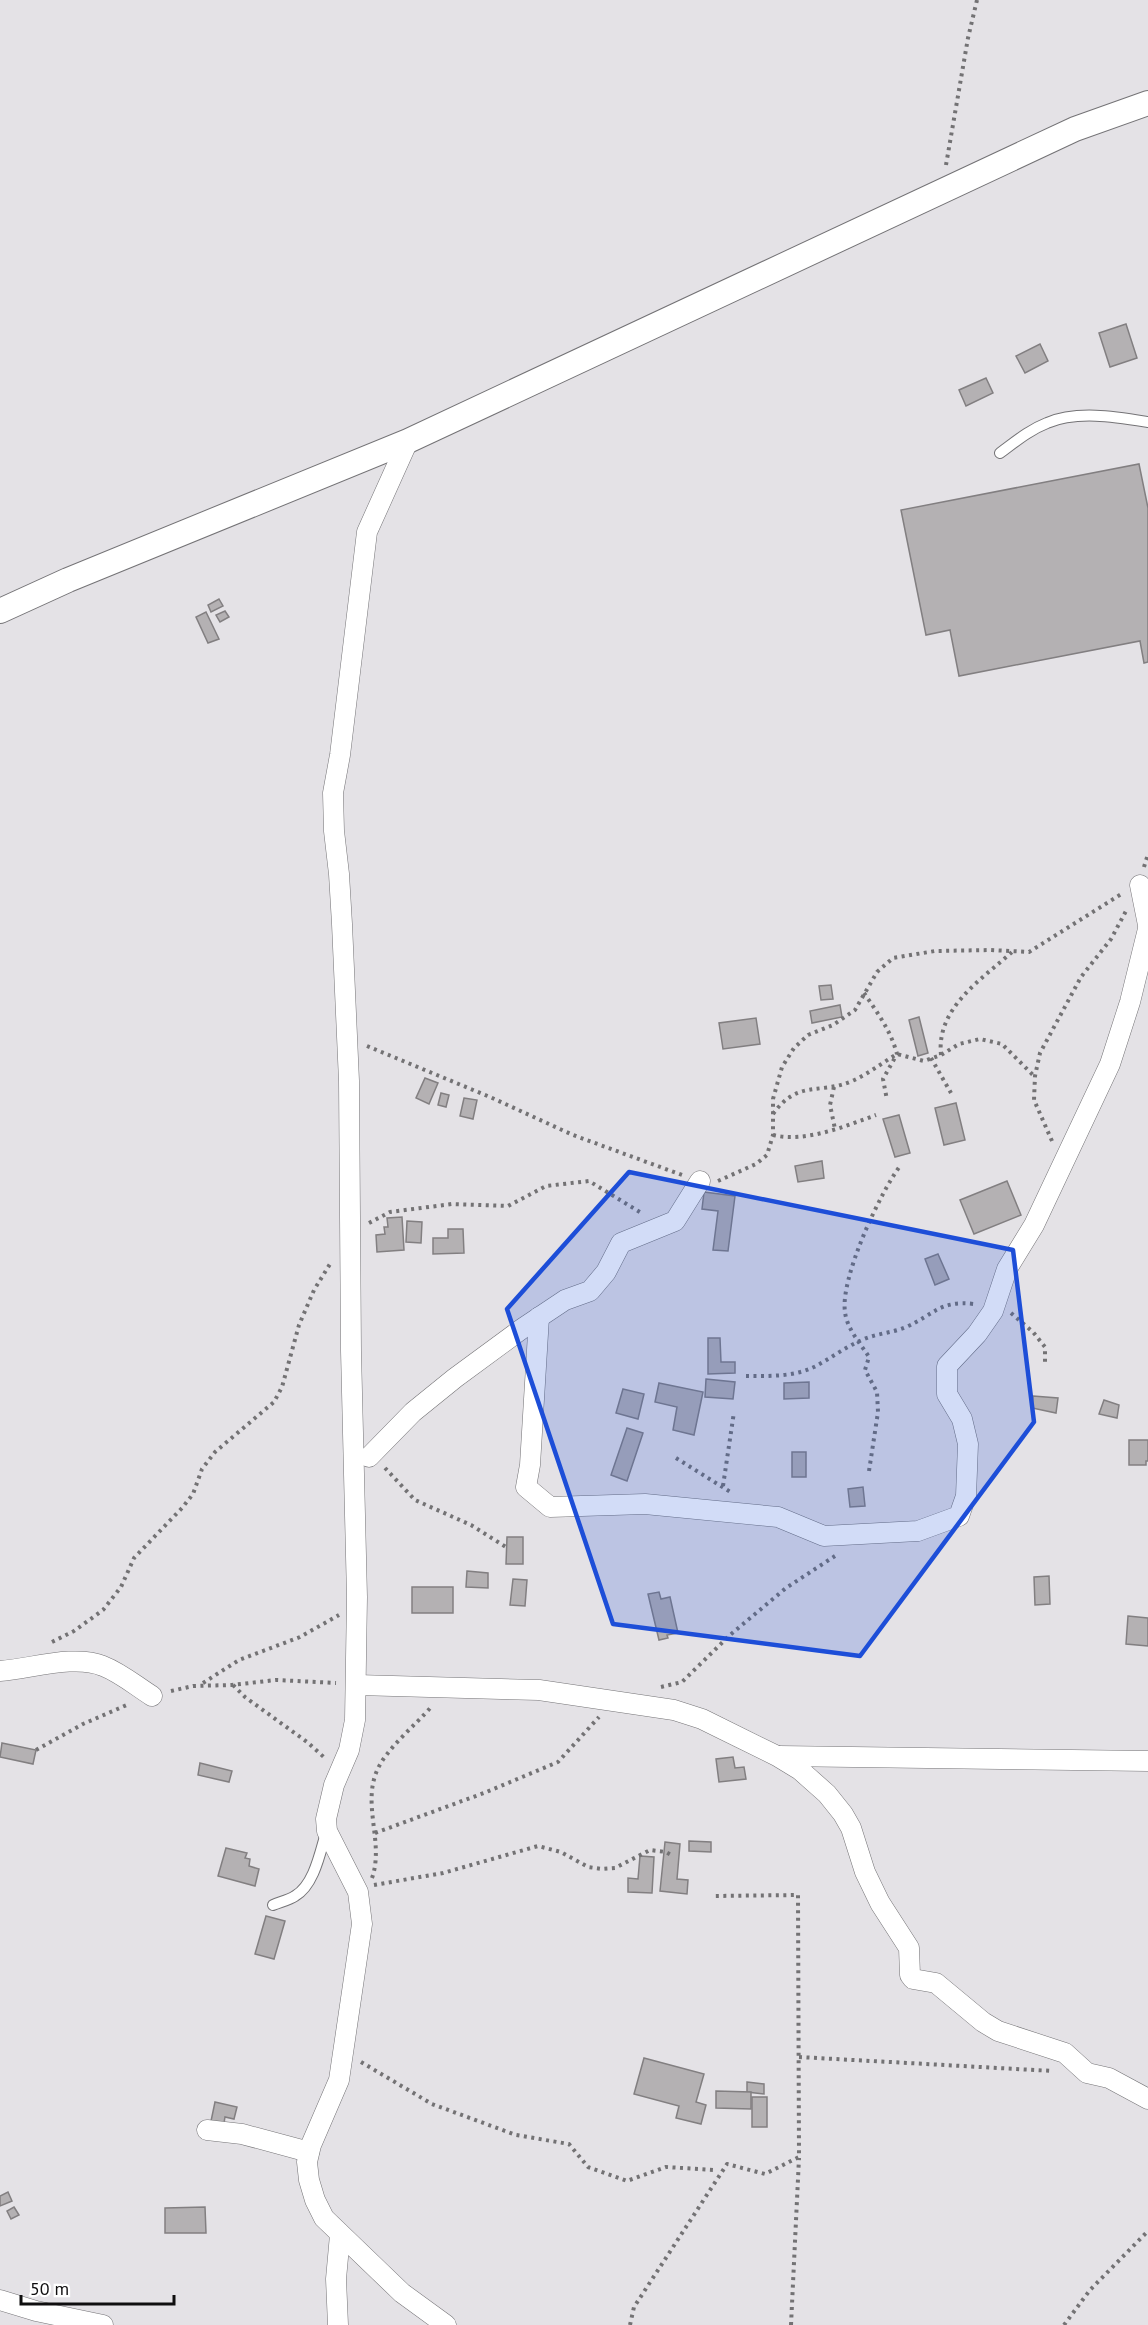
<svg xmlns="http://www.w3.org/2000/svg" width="1148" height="2325" font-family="'PT Sans',sans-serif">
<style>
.building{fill:#b4b1b3;stroke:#827f81;stroke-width:1.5}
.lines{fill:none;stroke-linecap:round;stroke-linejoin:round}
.service-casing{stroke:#747376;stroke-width:12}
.minor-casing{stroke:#747376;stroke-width:21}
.tertiary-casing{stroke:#747376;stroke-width:26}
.path{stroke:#737274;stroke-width:4;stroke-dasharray:3 4.5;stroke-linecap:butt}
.service{stroke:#fff;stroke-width:10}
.minor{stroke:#fff;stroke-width:20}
.tertiary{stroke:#fff;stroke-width:24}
.marked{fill:#1d4ed8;fill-opacity:0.2;stroke:#1d4ed8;stroke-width:4.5;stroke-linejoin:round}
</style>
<rect width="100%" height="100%" fill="#e4e2e6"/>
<!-- building -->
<g class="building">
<path d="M 1126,324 L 1137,358 L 1110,367 L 1099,333 Z"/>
<path d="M 1040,344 L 1048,361 L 1025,373 L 1016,356 Z"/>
<path d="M 986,378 L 993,393 L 966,406 L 959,390 Z"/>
<path d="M 1139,464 L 1148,508 L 1148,662 L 1144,663 L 1140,641 L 959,676 L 950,630 L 926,635 L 901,510 Z"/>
<path d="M 219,599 L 223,606 L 211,612 L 208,605 Z"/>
<path d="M 225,611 L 229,617 L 220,622 L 216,615 Z"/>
<path d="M 206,612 L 219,639 L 208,643 L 196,617 Z"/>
<path d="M 831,985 L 833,999 L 821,1000 L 819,986 Z"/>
<path d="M 840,1005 L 842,1017 L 812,1023 L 810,1011 Z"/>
<path d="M 919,1017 L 928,1053 L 918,1056 L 909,1020 Z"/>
<path d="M 756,1018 L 760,1044 L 723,1049 L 719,1023 Z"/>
<path d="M 425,1078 L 438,1083 L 429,1104 L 416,1098 Z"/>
<path d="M 441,1093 L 449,1095 L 446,1107 L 438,1105 Z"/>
<path d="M 464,1098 L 477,1100 L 473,1119 L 460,1116 Z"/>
<path d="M 956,1103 L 965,1140 L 944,1145 L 935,1108 Z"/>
<path d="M 899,1115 L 910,1153 L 895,1157 L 883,1119 Z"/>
<path d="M 822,1161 L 824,1178 L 798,1182 L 795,1166 Z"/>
<path d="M 1007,1181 L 1021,1215 L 974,1234 L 960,1200 Z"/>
<path d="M 704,1192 L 735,1196 L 728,1251 L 713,1250 L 718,1211 L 702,1209 Z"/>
<path d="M 402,1217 L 404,1250 L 377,1252 L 376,1235 L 385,1234 L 384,1227 L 388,1227 L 387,1218 Z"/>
<path d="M 407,1221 L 422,1222 L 421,1243 L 406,1242 Z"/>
<path d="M 448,1229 L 463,1229 L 464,1253 L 433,1254 L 433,1238 L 448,1238 Z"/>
<path d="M 938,1254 L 949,1279 L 935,1285 L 925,1259 Z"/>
<path d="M 708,1338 L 720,1338 L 721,1362 L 735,1362 L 735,1373 L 708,1374 Z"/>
<path d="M 706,1379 L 735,1382 L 733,1399 L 705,1397 Z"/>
<path d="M 809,1382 L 809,1398 L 784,1399 L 784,1383 Z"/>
<path d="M 659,1383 L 703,1392 L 694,1435 L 673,1430 L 677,1407 L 655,1402 Z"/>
<path d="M 623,1389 L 644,1394 L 638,1419 L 616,1413 Z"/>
<path d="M 1033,1396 L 1058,1398 L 1056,1413 L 1032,1408 Z"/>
<path d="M 1104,1400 L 1119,1405 L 1117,1418 L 1099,1414 Z"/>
<path d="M 627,1428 L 643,1433 L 627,1481 L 611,1475 Z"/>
<path d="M 1129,1440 L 1148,1440 L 1148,1461 L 1146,1461 L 1146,1465 L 1129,1465 Z"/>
<rect x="792" y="1452" width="14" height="25"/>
<path d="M 863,1487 L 865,1506 L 850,1507 L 848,1489 Z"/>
<path d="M 507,1537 L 523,1537 L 523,1564 L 506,1564 Z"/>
<path d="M 467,1571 L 488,1573 L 488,1588 L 466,1587 Z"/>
<path d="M 1049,1576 L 1050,1604 L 1035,1605 L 1034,1577 Z"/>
<path d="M 513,1579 L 527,1580 L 525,1606 L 510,1605 Z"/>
<rect x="412" y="1587" width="41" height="26"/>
<path d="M 659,1592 L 661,1599 L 670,1597 L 678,1633 L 667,1635 L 668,1638 L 659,1640 L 648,1594 Z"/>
<path d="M 1128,1616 L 1148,1618 L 1148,1646 L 1126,1644 Z"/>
<path d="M 2,1743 L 36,1750 L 33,1764 L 0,1757 Z"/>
<path d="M 733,1757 L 735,1768 L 744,1767 L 746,1779 L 719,1782 L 716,1759 Z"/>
<path d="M 200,1763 L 232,1771 L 229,1782 L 198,1775 Z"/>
<path d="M 689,1841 L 711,1842 L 711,1852 L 689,1851 Z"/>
<path d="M 665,1842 L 680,1844 L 677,1879 L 688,1880 L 687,1894 L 660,1891 Z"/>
<path d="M 226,1848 L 247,1853 L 245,1858 L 250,1859 L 249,1866 L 259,1869 L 255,1886 L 218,1876 Z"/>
<path d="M 640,1856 L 654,1857 L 652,1893 L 628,1892 L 628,1878 L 638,1879 Z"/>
<path d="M 266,1916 L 285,1921 L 274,1959 L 255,1954 Z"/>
<path d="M 644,2058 L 704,2074 L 696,2102 L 706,2105 L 701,2124 L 676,2118 L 679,2106 L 634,2094 Z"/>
<path d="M 747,2082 L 764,2084 L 764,2094 L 747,2092 Z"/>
<path d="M 716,2091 L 751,2092 L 751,2109 L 716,2108 Z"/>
<rect x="752" y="2097" width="15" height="30"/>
<path d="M 215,2102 L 237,2107 L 234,2119 L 225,2117 L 223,2129 L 210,2126 Z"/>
<path d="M 8,2192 L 12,2201 L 0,2206 L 0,2196 Z"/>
<path d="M 14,2207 L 19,2215 L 11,2219 L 7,2211 Z"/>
<path d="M 205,2207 L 206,2233 L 165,2233 L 165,2208 Z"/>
</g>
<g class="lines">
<defs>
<g id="service">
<path d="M 1000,453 C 1015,442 1029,430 1047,423 C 1077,410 1117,417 1148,422"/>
<path d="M 273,1905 C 280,1902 289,1900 295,1896 C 314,1885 320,1853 326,1833"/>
</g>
<g id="minor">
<path d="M 408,441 L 367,532 L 340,755 L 333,793 L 334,831 L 339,874 L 342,924 L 349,1081 L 351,1351 L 357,1597 L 355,1720 L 349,1750 L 334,1785 L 326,1819 L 327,1831 L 358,1892 L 362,1924 L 339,2080 L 311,2145 L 307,2162 L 309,2180 L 315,2200 L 324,2218 L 402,2293 L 446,2325"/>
<path d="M 1140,885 L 1148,925"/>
<path d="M 539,1317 L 530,1465 L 526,1487 L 550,1507 L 645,1504 L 778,1517 L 824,1536 L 918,1531 L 959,1516 L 966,1496 L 968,1444 L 962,1419 L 947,1394 L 947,1366 L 977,1334 L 993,1311 L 1007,1269 L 1034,1225 L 1110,1064 L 1130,1002 L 1148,929"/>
<path d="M 369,1457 L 413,1412 L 455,1378 L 523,1328 L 565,1300 L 590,1291 L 606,1272 L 621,1243 L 675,1221 L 700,1181"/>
<path d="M 0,1671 C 30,1669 75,1654 103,1666 C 121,1673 136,1686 152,1696"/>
<path d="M 357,1685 L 539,1690 L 674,1710 L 702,1719 L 777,1756 L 800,1770 L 827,1794 L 843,1814 L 851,1828 L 865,1872 L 880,1903 L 909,1948 L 910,1975 L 913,1979 L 936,1983 L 983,2022 L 998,2031 L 1065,2053 L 1087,2073 L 1109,2078 L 1148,2099"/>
<path d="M 779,1756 L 1148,1761"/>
<path d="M 207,2130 L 242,2134 L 309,2152"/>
<path d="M 0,2300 L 36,2311 L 103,2325"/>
<path d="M 338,2325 L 336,2279 L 340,2235"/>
</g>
<path id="tertiary" d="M 0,611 L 68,580 L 408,441 L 1075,129 L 1148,103"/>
</defs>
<!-- service casing -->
<use href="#service" class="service-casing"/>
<!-- minor casing -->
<use href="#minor" class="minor-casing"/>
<!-- tertiary casing -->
<use href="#tertiary" class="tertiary-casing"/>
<!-- path -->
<g class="path">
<path d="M 946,165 L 968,38 L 977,0"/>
<path d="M 1144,867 L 1148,854"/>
<path d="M 864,993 C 877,1012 891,1031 897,1054 L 883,1079 L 887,1100"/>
<path d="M 367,1046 L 490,1097 L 573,1135 L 682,1175"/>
<path d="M 941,1055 C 936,1008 981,980 1012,952"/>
<path d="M 931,1058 L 951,1093"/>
<path d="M 834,1087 L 830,1105 L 835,1129"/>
<path d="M 773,1114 C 798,1079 820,1095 852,1081 C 868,1074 882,1063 897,1054 L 924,1061 L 941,1055 L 959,1044 L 980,1039 L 1002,1044 L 1034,1076"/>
<path d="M 773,1135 C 805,1143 846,1126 876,1115"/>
<path d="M 1052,1141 L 1034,1100 L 1035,1076 L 1040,1053 L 1081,977 L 1111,939 L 1126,911"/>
<path d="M 718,1181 L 756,1164 L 767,1155 L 773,1135 L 773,1099 L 782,1067 L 794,1048 L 808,1035 L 833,1025 L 855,1010 L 877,972 L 893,958 L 935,951 L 991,950 L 1029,952 L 1123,893"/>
<path d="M 369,1223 L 390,1212 L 452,1204 L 508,1206 L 546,1186 L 589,1181 L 643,1214"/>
<path d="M 1011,1313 L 1033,1332 L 1045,1347 L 1045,1362"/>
<path d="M 746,1376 C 769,1376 793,1377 814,1367 C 830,1359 845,1347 862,1340 C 877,1333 893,1333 906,1327 C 934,1315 939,1300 974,1304"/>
<path d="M 676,1458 L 732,1493"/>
<path d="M 385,1468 L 415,1500 L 471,1525 L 506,1547"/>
<path d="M 869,1471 L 878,1412 L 877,1392 L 865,1370 L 869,1357 C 860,1343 847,1329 845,1312 C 840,1278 880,1193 900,1166"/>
<path d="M 723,1486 L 734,1412"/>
<path d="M 52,1642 L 74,1631 L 103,1610 L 121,1587 L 134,1558 L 182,1508 L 193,1494 L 202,1469 L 215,1452 L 274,1402 L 282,1387 L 299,1325 L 314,1290 L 330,1264"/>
<path d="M 203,1683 L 239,1660 L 300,1637 L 339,1615"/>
<path d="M 233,1685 L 245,1697 L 307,1742 L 326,1759"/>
<path d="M 661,1687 L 682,1682 L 730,1635 L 786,1588 L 835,1556"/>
<path d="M 171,1691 L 193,1686 L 232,1685 L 276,1680 L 336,1683"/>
<path d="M 36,1750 L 83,1724 L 129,1704"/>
<path d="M 375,1833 L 484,1793 L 558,1762 L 599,1717"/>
<path d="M 372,1878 C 384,1844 363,1807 376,1773 C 385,1749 415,1726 432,1706"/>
<path d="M 374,1885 L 443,1873 L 538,1846 L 561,1852 L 588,1867 L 602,1869 L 615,1868 L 650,1850 L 666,1852 L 673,1856"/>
<path d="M 799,2057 L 1053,2071"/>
<path d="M 361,2062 L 432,2104 L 516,2135 L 569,2144 L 588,2167 L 627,2181 L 666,2167 L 714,2170"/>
<path d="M 630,2325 L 634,2307 L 727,2164 L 765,2174 L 799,2157 L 798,1895 L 713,1896"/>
<path d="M 791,2325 L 799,2158"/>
<path d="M 1064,2325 L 1090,2290 L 1148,2231"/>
</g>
<!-- service -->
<use href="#service" class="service"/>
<!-- minor -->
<use href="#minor" class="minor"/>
<!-- tertiary -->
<use href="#tertiary" class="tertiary"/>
</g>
<!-- marked area -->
<path class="marked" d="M 629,1172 L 1013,1250 L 1034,1422 L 860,1656 L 613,1624 L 507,1309 Z"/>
<!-- scale -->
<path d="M21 2295v9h153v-9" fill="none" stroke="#0f0e0f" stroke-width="3"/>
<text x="30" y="2295" font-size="18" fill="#0f0e0f" stroke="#ffffff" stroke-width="4.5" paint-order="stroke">50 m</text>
</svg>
